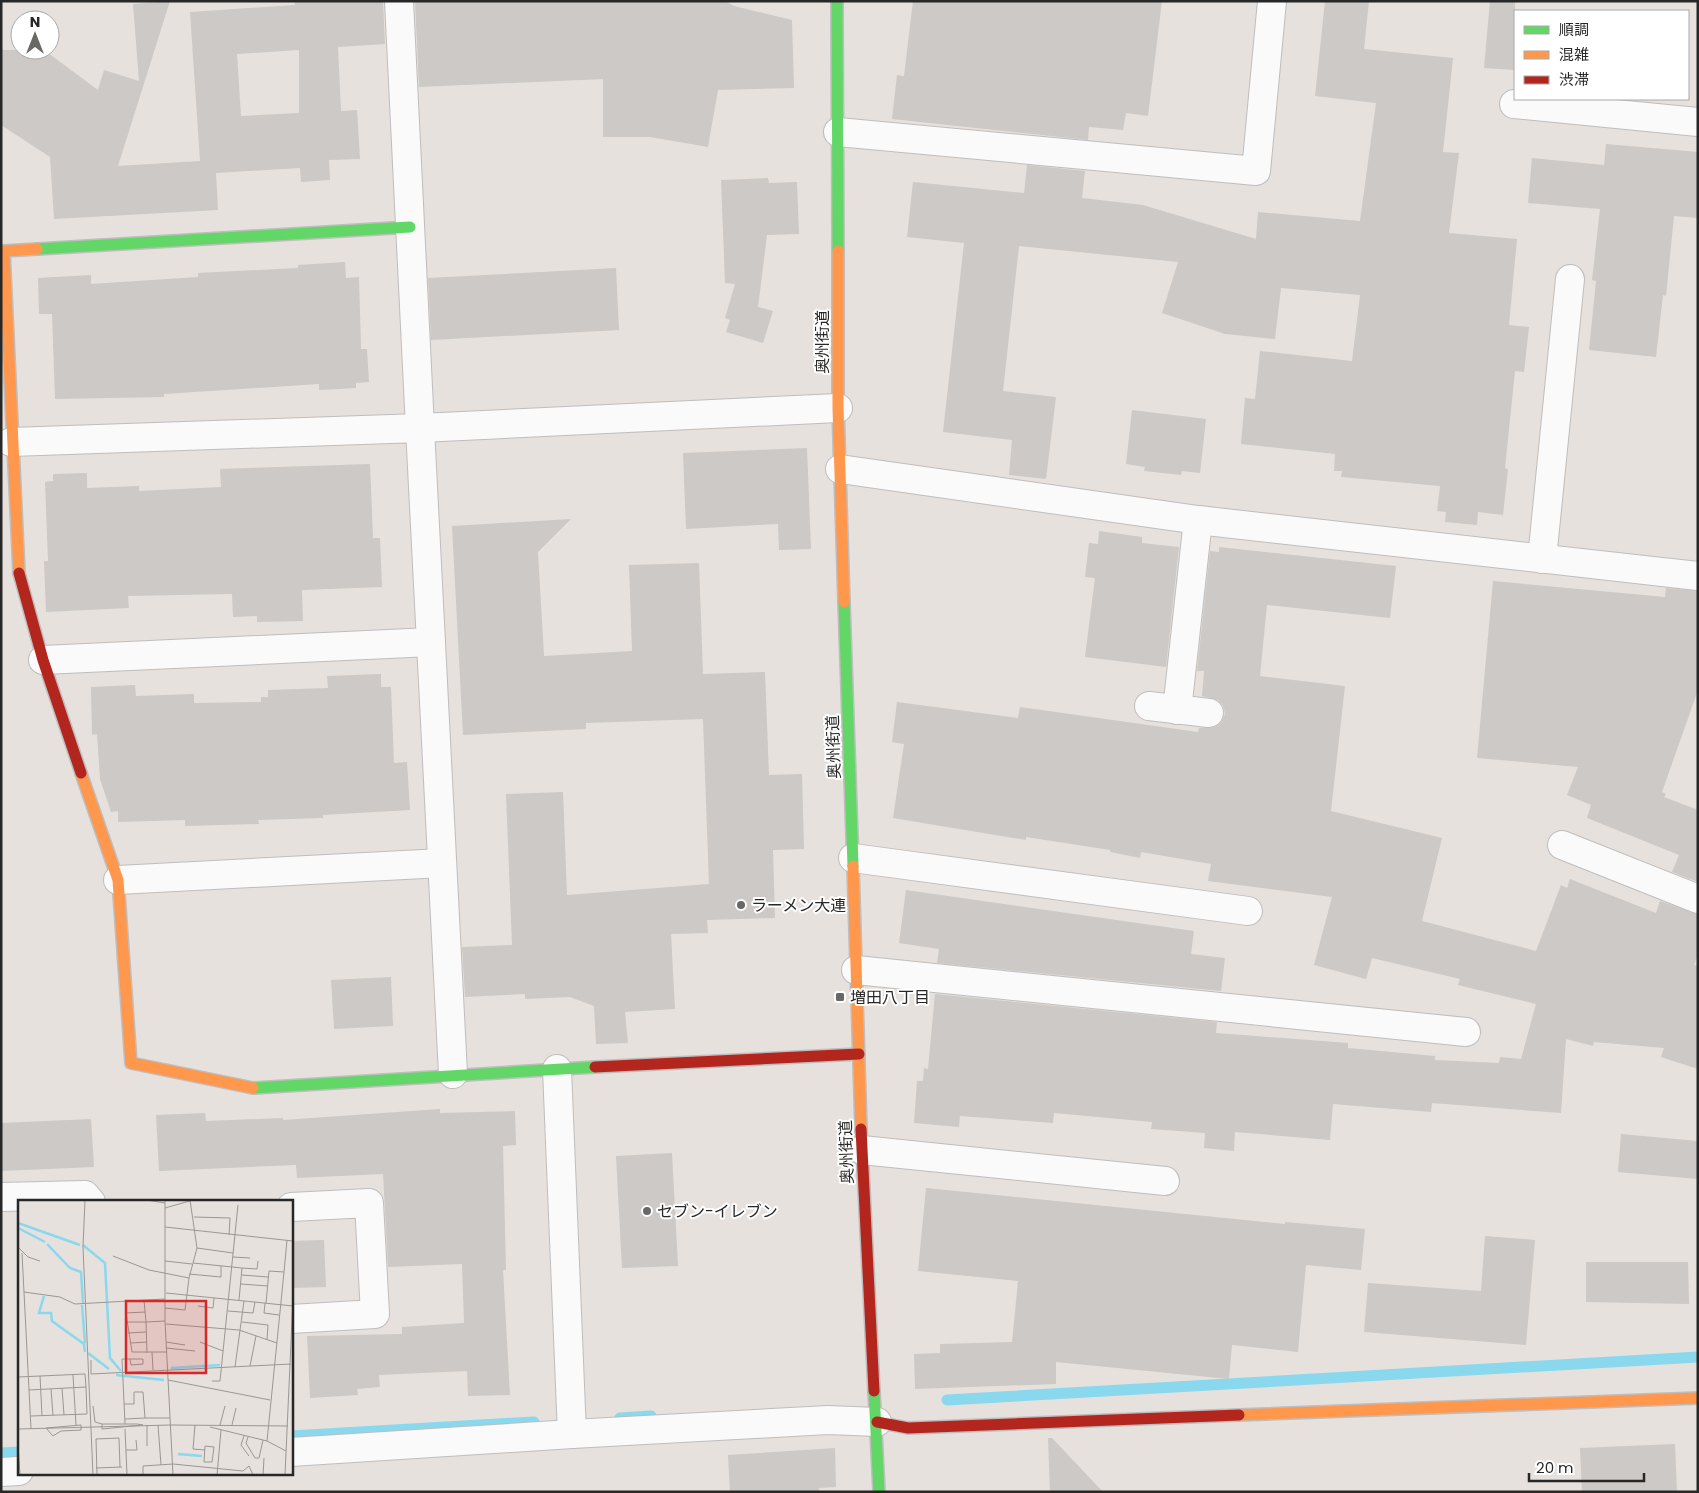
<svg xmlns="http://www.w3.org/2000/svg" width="1699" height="1493" font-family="Poppins,'Noto Sans JP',sans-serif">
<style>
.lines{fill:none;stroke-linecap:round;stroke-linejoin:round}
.stream{stroke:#8ad8ed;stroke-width:11}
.building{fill:#ccc9c6;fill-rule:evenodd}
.street-casing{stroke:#bfbdbe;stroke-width:30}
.fast-casing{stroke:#bfbdbe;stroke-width:14}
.slow-casing{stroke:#bfbdbe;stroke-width:14}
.jam-casing{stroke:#bfbdbe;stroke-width:14}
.street{stroke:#fbfafa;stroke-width:28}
.fast{stroke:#63d668;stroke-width:11}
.slow{stroke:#ff974d;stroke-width:11}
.jam{stroke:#b3261e;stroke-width:11}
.poi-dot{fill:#6a6866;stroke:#fff;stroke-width:2}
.labels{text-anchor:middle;stroke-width:4;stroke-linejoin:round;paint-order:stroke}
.street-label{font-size:16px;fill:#272727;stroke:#fff}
.poi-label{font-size:16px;fill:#272727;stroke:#fff;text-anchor:start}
.inset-river{fill:none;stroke:#8ad8ed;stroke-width:2.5}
.inset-road{fill:none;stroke:#9a9794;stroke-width:1}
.view{fill:#d62828;fill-opacity:0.15;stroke:#d62828;stroke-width:2.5}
.inset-edge{fill:none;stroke:#272727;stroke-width:2.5}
</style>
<rect width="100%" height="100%" fill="#e6e1dc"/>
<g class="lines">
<!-- stream -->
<g class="stream">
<path d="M 947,1400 L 1698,1357"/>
<path d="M 620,1418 L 651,1416"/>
<path d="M 291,1436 L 534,1422"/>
<path d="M 1,1453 L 19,1452"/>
</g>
</g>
<!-- building -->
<g class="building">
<path d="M 170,1 L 118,166 L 200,161 L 190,12 L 295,5 L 294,1 L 383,1 L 385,44 L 338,47 L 341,111 L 357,110 L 360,159 L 329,160 L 330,180 L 301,182 L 300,168 L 216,173 L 218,210 L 54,219 L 50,157 L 1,125 L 1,50 L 44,50 L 98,90 L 104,70 L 139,81 L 133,4 ZM 299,50 L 299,113 L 241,116 L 237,54 Z"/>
<path d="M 415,1 L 725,1 L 734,6 L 792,20 L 794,88 L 718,90 L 708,147 L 650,137 L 603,137 L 603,79 L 419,87 Z"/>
<path d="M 913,1 L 1162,1 L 1148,116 L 1126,113 L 1123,130 L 1089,127 L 1088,140 L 892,119 L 897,75 L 904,76 Z"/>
<path d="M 1325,1 L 1369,1 L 1364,49 L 1453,58 L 1443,152 L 1459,153 L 1449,233 L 1517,239 L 1509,325 L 1529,327 L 1524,372 L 1515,371 L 1505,468 L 1508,469 L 1503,515 L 1478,512 L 1477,525 L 1445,522 L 1446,512 L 1437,511 L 1440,486 L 1341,477 L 1342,471 L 1334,471 L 1335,454 L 1241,444 L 1245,398 L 1255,399 L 1260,351 L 1352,361 L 1360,295 L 1281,288 L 1275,339 L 1225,334 L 1162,313 L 1178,262 L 1019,246 L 1003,391 L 1056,397 L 1046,479 L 1009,475 L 1012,440 L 943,432 L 964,243 L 907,237 L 913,182 L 1024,193 L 1027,165 L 1085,171 L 1082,198 L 1143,205 L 1256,239 L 1258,212 L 1360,221 L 1376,103 L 1315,96 Z"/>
<path d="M 1490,1 L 1515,1 L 1515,70 L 1484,68 Z"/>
<path d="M 1606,144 L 1698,152 L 1698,218 L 1674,216 L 1666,296 L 1663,295 L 1656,357 L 1589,350 L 1596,281 L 1592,280 L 1600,209 L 1528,203 L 1532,158 L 1604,165 Z"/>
<path d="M 768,178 L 769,183 L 797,182 L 799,234 L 767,235 L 758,307 L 773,311 L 763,343 L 726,332 L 730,320 L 725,318 L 735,284 L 725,283 L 721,180 Z"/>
<path d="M 345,262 L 346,278 L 359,277 L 361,349 L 367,349 L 369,382 L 356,383 L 356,388 L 319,390 L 319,384 L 164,394 L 164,397 L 55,399 L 52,314 L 39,314 L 38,278 L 91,275 L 91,284 L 198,277 L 198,273 L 298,268 L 298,265 Z"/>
<path d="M 616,268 L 619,330 L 431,340 L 428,278 Z"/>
<path d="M 1132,410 L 1206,419 L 1200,473 L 1182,471 L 1181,475 L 1144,471 L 1145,467 L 1126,464 Z"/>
<path d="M 807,448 L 811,549 L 779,550 L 778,524 L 686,529 L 683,453 Z"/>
<path d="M 370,464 L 373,538 L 380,538 L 382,587 L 302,590 L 303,621 L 257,622 L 257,616 L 233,617 L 232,594 L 128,596 L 129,608 L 46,612 L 44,561 L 48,561 L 45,482 L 53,481 L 53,474 L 87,473 L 87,488 L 139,486 L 139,491 L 221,487 L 220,469 Z"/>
<path d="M 571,519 L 538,552 L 544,656 L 632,651 L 629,565 L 699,563 L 703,674 L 765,672 L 769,775 L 802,774 L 804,849 L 773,850 L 775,918 L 707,920 L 708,933 L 671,934 L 675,1009 L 625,1012 L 628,1043 L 596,1044 L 594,1006 L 570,997 L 525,999 L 525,994 L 465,997 L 462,947 L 512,945 L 506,794 L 563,792 L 567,895 L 709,884 L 703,719 L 586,723 L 586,729 L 463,735 L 452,526 Z"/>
<path d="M 1099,531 L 1142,537 L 1142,543 L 1179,547 L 1166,667 L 1085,657 L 1095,578 L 1085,577 L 1089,543 L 1098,544 Z"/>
<path d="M 1219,547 L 1396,566 L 1390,618 L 1267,605 L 1260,676 L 1345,686 L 1331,811 L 1442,838 L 1422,921 L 1536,951 L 1561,885 L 1567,888 L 1570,879 L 1656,913 L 1660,901 L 1698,914 L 1698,955 L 1694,965 L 1698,966 L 1698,1069 L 1661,1057 L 1664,1048 L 1594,1042 L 1593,1046 L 1566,1039 L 1561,1113 L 1432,1103 L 1431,1112 L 1333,1104 L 1330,1140 L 1235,1132 L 1234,1151 L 1204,1148 L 1205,1133 L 1151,1129 L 1152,1122 L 1054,1113 L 1053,1123 L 960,1116 L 959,1127 L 914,1123 L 917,1081 L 923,1081 L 924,1068 L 928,1069 L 935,994 L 1217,1022 L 1216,1033 L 1348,1043 L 1348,1048 L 1435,1056 L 1435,1060 L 1499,1063 L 1500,1057 L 1521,1059 L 1536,1004 L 1458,985 L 1460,979 L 1372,958 L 1366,979 L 1314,965 L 1332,897 L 1208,881 L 1211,864 L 1141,852 L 1140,858 L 1110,852 L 1110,850 L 1026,837 L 1026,840 L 893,818 L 904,744 L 892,742 L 897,702 L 1018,718 L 1020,707 L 1198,732 L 1199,728 L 1215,727 L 1221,723 L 1225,714 L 1223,706 L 1218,700 L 1202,696 L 1204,671 L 1197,671 L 1210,551 L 1219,552 Z"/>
<path d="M 1493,581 L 1665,597 L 1666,588 L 1698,591 L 1698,690 L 1662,792 L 1666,794 L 1664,797 L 1698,810 L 1698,882 L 1672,872 L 1679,855 L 1587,818 L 1591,805 L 1567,795 L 1578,767 L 1477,758 Z"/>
<path d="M 381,674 L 381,687 L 391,687 L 394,763 L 407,762 L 410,810 L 323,815 L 323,818 L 258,820 L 259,824 L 185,826 L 185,820 L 118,822 L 118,811 L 111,812 L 100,779 L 97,734 L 92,735 L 91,687 L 135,685 L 136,696 L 194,694 L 194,703 L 261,702 L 261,697 L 268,697 L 268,690 L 328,688 L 327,676 Z"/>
<path d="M 906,890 L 1194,931 L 1191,954 L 1225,958 L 1221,991 L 937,963 L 939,949 L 899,943 Z"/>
<path d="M 391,977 L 393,1026 L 334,1029 L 331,980 Z"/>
<path d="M 440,1109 L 440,1113 L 515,1111 L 516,1145 L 503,1146 L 506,1270 L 503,1270 L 510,1395 L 468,1396 L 467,1371 L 379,1375 L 380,1387 L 357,1389 L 358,1395 L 310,1398 L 307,1336 L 402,1334 L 402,1327 L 464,1323 L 462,1264 L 388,1267 L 383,1174 L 297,1178 L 296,1165 L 159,1171 L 156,1115 L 205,1113 L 206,1121 L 283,1118 L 283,1120 Z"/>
<path d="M 91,1119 L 94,1167 L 1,1171 L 1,1123 Z"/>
<path d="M 1621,1134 L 1698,1141 L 1698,1179 L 1618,1172 Z"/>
<path d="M 672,1153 L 678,1266 L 622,1268 L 616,1156 Z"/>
<path d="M 926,1188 L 1285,1224 L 1285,1222 L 1365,1229 L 1361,1270 L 1306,1265 L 1298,1352 L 1232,1345 L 1229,1379 L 1056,1362 L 1056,1384 L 915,1389 L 914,1354 L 940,1353 L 940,1344 L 1012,1342 L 1018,1281 L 918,1271 Z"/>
<path d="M 1485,1236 L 1535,1240 L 1526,1345 L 1364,1332 L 1368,1283 L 1481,1291 Z"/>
<path d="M 324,1240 L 326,1287 L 291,1288 L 291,1241 Z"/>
<path d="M 1586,1262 L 1688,1262 L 1689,1304 L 1586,1302 Z"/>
<path d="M 1048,1438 L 1052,1438 L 1103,1492 L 1050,1492 Z"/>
<path d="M 1675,1444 L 1677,1492 L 1582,1492 L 1580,1448 Z"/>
<path d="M 835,1448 L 836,1487 L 819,1488 L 819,1492 L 730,1492 L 728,1455 Z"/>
</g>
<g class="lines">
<defs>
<g id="street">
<path d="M 399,1 L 420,428 L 838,408"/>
<path d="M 1514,104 L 1698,122"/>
<path d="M 838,132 L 1256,171 L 1272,1"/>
<path d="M 11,442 L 420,428 L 453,1074"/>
<path d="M 840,469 L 1198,520 L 1698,576"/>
<path d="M 1542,559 L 1570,279"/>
<path d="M 43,660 L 431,642"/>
<path d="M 1149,706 L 1209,713"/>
<path d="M 1177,710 L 1198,520"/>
<path d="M 1562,845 L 1698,899"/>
<path d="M 853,858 L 1248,911"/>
<path d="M 118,880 L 442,863"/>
<path d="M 856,970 L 1466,1032"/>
<path d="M 557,1069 L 572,1434"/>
<path d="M 862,1150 L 1165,1181"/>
<path d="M 1,1197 L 85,1195 L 91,1202"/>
<path d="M 291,1207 L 369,1203 L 375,1314 L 291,1319"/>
<path d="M 291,1452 L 572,1434 L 828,1420 L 877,1422"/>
<path d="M 1,1472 L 19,1471"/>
</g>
<g id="fast">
<path d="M 837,1 L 838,251"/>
<path d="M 37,249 L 410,227"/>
<path d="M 844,602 L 853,866"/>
<path d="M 253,1088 L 595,1067"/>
<path d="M 874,1391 L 879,1492"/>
</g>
<g id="slow">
<path d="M 838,251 L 838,408 L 844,602"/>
<path d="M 19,573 L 4,251 L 37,249"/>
<path d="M 81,773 L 118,880 L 131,1063 L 253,1088"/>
<path d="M 853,866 L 861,1129"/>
<path d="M 1239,1415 L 1698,1398"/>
</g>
<g id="jam">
<path d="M 19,573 L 43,660 L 81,773"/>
<path d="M 595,1067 L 859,1054"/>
<path d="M 861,1129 L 874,1391"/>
<path d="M 877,1422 L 908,1428 L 1239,1415"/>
</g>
</defs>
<!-- street casing -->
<use href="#street" class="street-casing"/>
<!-- fast casing -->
<use href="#fast" class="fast-casing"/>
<!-- slow casing -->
<use href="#slow" class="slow-casing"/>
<!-- jam casing -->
<use href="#jam" class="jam-casing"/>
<!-- street -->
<use href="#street" class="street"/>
<!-- fast -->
<use href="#fast" class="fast"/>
<!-- slow -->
<use href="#slow" class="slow"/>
<!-- jam -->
<use href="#jam" class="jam"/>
</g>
<!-- markers -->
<g class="poi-dot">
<circle cx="741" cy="905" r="5"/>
<rect x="835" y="992" width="10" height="10" rx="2.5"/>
<circle cx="647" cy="1211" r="5"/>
</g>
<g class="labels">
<!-- street labels -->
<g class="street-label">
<text transform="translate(822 342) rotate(-90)" y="6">奥州街道</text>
<text transform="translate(833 747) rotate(-92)" y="6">奥州街道</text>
<text transform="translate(846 1152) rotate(-92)" y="6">奥州街道</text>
</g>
<!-- poi labels -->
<g class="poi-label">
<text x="751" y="911">ラーメン大連</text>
<text x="850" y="1003">増田八丁目</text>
<text x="657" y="1217">セブン-イレブン</text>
</g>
</g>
<!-- overview -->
<g transform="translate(18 1200)">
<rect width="275" height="275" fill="#e6e1dc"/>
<path class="inset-river" d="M 0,23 L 62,45M 0,28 L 27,42M 29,44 L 52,68 L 63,72 L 65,103M 65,45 L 87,63 L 92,158 L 103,171M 26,96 L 21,113 L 33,113 L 34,121 L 66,144 L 67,152M 64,105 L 67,143M 70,153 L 91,169M 153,168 L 202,165M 98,175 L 146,180M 160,254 L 184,256"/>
<path class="inset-road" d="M 67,0 L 65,47 L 75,275M 129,0 L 147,3M 147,0 L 147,121 L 155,275M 172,0 L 179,48M 147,8 L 175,0M 176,17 L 212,18 L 211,35M 147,27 L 275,41M 0,47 L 10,57 L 22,61M 4,53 L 13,229M 95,56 L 131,70 L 171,78M 215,57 L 232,58M 147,61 L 174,64M 175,63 L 224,68 L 221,100M 224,68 L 239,69 L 240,61M 171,74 L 203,77 L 203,66M 224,75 L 250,77M 223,84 L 250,86M 6,92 L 42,97 L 57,104 L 147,99M 148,93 L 275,106M 126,100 L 128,122 L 147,121M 247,103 L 246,113 L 261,115M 248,103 L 251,71 L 266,72 L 269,40M 180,106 L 195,108 L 196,98M 147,108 L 167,110 L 171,78 L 179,48 L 215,53M 210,111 L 235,113 L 237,102M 127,112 L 108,113 L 114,152 L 148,152M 108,122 L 128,122 L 129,153M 224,122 L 250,125 L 249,140M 148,124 L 221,130 L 259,143M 110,133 L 128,132M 148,142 L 167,145M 182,142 L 205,151M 113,143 L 129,142M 148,148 L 177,151M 134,152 L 135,170M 73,160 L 73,174 L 273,164M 232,166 L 238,136M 217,167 L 226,101M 55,175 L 58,225M 22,176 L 24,216M 0,177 L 67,174 L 68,187M 150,180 L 252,200M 194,181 L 202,181 L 220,5M 44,188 L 46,215M 33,189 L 35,215M 11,190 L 68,187 L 69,214 L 13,216M 106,204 L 116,204 L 116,192 L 125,192 L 127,218 L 107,219M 75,206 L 77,222 L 84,224M 127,218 L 152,218M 84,224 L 119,224 L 125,225 L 84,229 ZM 107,224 L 104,159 L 125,159 L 125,164 L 113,165 L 112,159M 63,225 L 63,230 L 43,231 L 35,236 L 28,228 ZM 129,225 L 129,246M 140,225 L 143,265M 152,225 L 270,226M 177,225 L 175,249 L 187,250M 202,225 L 207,206M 214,225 L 218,208M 192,227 L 249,241 L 268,251M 0,229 L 152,225M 107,229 L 109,275M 226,236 L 223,245 L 231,256M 230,237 L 228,243 L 237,258 L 241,258 L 245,240M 249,241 L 266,72M 0,245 L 2,275M 187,246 L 196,247 L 194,262 L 186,262 ZM 108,250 L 119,250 L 118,240M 78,268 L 104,267M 79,275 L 78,239 L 101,238 L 102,267M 125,275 L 125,266 L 155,264 L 225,271 L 231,266 L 235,275M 199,275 L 203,230M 245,275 L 246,258M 267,275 L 275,97"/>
<path class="view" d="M 108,101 L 188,101 L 188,173 L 108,173 Z"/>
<rect width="275" height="275" class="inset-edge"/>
</g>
<!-- border -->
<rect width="1699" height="1493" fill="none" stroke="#272727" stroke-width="5"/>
<!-- legend -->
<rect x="1514" y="10" width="175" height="90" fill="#ffffff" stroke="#a9a9a9"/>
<rect x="1524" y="26" width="25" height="8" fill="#63d668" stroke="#a9a9a9"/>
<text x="1559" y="35" font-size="15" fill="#272727">順調</text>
<rect x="1524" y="51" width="25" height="8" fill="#ff974d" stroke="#a9a9a9"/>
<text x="1559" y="60" font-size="15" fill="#272727">混雑</text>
<rect x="1524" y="76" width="25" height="8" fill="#b3261e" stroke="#a9a9a9"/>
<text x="1559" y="85" font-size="15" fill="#272727">渋滞</text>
<!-- north arrow -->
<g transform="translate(35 35)"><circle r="24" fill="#ffffff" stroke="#a9a9a9"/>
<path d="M0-4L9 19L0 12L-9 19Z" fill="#6a6866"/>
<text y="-8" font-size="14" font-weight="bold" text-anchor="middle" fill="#272727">N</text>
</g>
<!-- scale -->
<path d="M1529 1473v8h115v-8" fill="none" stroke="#272727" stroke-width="2.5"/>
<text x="1536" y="1473" font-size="15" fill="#272727" stroke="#ffffff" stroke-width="4" paint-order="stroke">20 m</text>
</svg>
